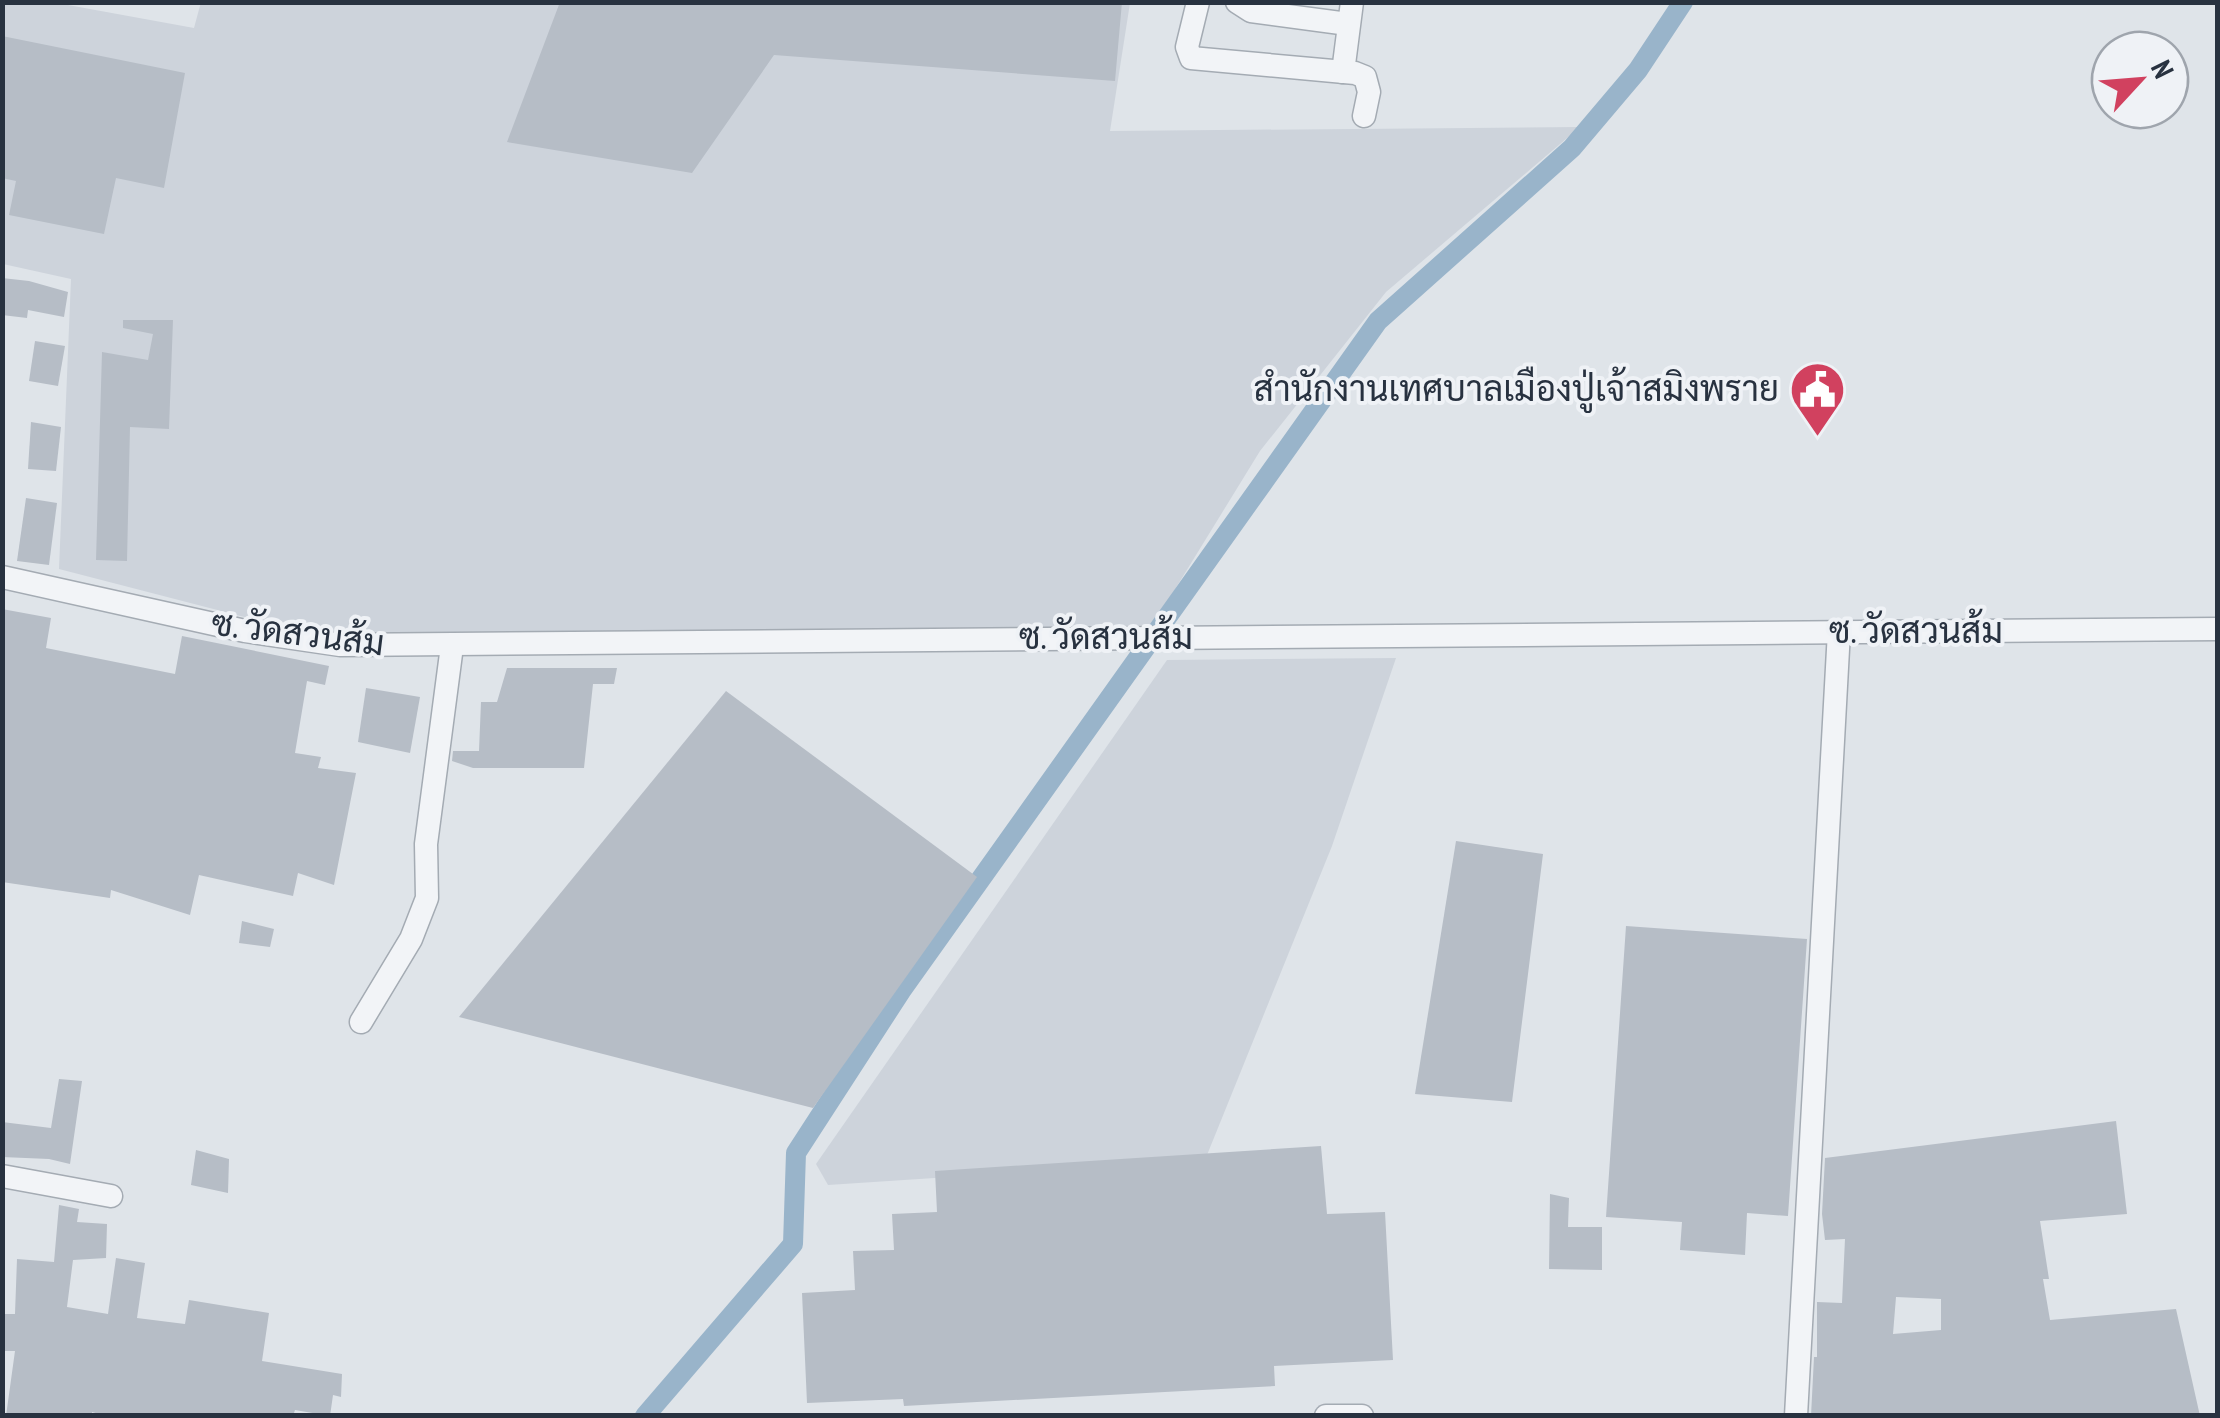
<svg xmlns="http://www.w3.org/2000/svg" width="2220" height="1418" font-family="'PT Sans Narrow',Sarabun,sans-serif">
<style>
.built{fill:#cdd3db}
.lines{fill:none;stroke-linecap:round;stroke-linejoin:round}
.canal{stroke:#99b4ca;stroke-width:20}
.building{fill:#b6bdc6;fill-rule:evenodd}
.minor-casing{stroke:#a4abb3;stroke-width:25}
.minor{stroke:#f2f4f7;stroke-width:22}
.labels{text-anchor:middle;stroke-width:8;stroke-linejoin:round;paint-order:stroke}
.poi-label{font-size:35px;fill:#283240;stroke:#eff2f6;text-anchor:end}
.street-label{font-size:35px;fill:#283240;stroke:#eff2f6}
</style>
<rect width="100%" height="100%" fill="#dfe4e9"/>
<!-- built -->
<g class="built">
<path d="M 201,2 L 1130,3 L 1110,131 L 1580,127 L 1386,292 L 1260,451 L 1153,625 L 373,642 L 268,623 L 59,569 L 71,279 L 3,264 L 3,3 L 57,3 L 194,28 Z"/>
<path d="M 1396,658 L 1332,846 L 1205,1160 L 828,1185 L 816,1164 L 1167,660 Z"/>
</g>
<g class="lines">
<!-- canal -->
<path class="canal" d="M 645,1416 L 793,1244 L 796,1153 L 901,991 L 1378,321 L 1572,148 L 1638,70 L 1683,2"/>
</g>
<!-- building -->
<g class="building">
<path d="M 560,2 L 1122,2 L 1115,81 L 774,55 L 692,173 L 507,142 Z"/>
<path d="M 2,36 L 185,73 L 164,188 L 116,178 L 104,234 L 9,215 L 16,181 L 2,178 Z"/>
<path d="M 2,278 L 29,281 L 68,292 L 64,317 L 28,310 L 27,318 L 2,315 Z"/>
<path d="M 123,320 L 173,320 L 169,429 L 130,427 L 127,561 L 96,560 L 102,352 L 148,360 L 153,334 L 123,328 Z"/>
<path d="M 35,341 L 65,346 L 58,386 L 29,381 Z"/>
<path d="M 31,422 L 61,427 L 56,471 L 28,469 Z"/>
<path d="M 26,498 L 57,503 L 49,565 L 17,561 Z"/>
<path d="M 2,609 L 51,618 L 46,648 L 175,674 L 182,636 L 329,666 L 325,685 L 307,681 L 295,753 L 321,757 L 318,768 L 356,773 L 334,885 L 298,873 L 293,896 L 199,875 L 190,915 L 111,890 L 110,898 L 2,882 Z"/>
<path d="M 507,668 L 617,668 L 614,684 L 593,684 L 584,768 L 473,768 L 452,761 L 453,751 L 479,751 L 481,702 L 497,702 Z"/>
<path d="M 366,688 L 420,697 L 410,753 L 358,742 Z"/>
<path d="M 726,691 L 977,877 L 813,1108 L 459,1017 Z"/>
<path d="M 1456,841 L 1543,854 L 1512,1102 L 1415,1094 Z"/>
<path d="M 242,921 L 274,929 L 270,947 L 239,943 Z"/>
<path d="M 1626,926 L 1807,939 L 1788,1216 L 1747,1213 L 1745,1255 L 1680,1250 L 1682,1222 L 1606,1217 Z"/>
<path d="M 59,1079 L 82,1081 L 70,1164 L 49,1159 L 2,1157 L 2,1122 L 51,1128 Z"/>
<path d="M 2116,1121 L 2127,1214 L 2040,1221 L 2049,1279 L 2043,1279 L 2050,1320 L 2176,1309 L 2200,1416 L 1811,1416 L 1814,1357 L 1817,1357 L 1817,1302 L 1842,1303 L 1845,1239 L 1825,1240 L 1822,1214 L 1825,1158 ZM 1896,1297 L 1941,1299 L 1941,1330 L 1893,1334 Z"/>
<path d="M 1321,1146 L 1327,1214 L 1385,1212 L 1393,1360 L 1274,1366 L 1275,1386 L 904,1406 L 903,1399 L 807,1403 L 802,1293 L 855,1290 L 853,1251 L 894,1250 L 892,1214 L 937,1212 L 935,1171 Z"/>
<path d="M 196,1150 L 229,1159 L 228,1193 L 191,1185 Z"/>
<path d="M 1550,1194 L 1569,1198 L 1568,1227 L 1602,1227 L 1602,1270 L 1549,1269 Z"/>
<path d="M 59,1205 L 79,1209 L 77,1222 L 107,1224 L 106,1258 L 73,1260 L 67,1307 L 108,1314 L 116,1258 L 145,1263 L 137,1318 L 185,1324 L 189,1300 L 269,1313 L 262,1361 L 342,1374 L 341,1397 L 333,1395 L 330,1416 L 295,1410 L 293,1416 L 106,1416 L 92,1412 L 92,1416 L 6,1416 L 15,1351 L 2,1351 L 2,1314 L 15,1314 L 17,1259 L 54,1262 Z"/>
</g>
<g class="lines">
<defs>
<g id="minor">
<path d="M 1198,2 L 1187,47 L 1191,58 L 1355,73 L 1365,77 L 1369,92 L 1364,116"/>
<path d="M 1237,2 L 1251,11 L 1348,24"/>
<path d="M 1343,72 L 1352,2"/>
<path d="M 2,577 L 245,631 L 340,645 L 2218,629"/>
<path d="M 361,1022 L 411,939 L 427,898 L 426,844 L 452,646"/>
<path d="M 2,1176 L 111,1196"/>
<path d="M 1326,1416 L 1362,1416"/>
<path d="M 1796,1416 L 1839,631"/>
</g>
</defs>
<!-- minor casing -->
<use href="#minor" class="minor-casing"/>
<!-- minor -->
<use href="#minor" class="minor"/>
</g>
<!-- icons -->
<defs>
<symbol id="civic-pin" viewBox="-11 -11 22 30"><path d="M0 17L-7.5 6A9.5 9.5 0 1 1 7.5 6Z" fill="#d1415f" stroke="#eff2f6"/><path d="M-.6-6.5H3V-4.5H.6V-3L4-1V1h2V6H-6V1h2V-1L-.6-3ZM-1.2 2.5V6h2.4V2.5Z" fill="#fff"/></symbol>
</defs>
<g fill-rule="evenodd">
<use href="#civic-pin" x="1786" y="358" width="63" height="86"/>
</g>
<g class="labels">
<!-- poi labels -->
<g class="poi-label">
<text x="1779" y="401">สำนักงานเทศบาลเมืองปู่เจ้าสมิงพราย</text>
</g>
<!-- street labels -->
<g class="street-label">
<text x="1916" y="643">ซ. วัดสวนส้ม</text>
<text transform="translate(298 633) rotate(7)" y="12">ซ. วัดสวนส้ม</text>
<text x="1106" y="649">ซ. วัดสวนส้ม</text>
</g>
</g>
<!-- border -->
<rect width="2220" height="1418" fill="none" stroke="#283240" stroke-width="10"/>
<!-- north arrow -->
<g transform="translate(2140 80) rotate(64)"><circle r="48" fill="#eff2f6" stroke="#9fa5ad" stroke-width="2.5"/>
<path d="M0-8L18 38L0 25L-18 38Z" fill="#d1415f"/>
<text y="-15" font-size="28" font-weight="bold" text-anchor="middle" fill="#283240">N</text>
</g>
</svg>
